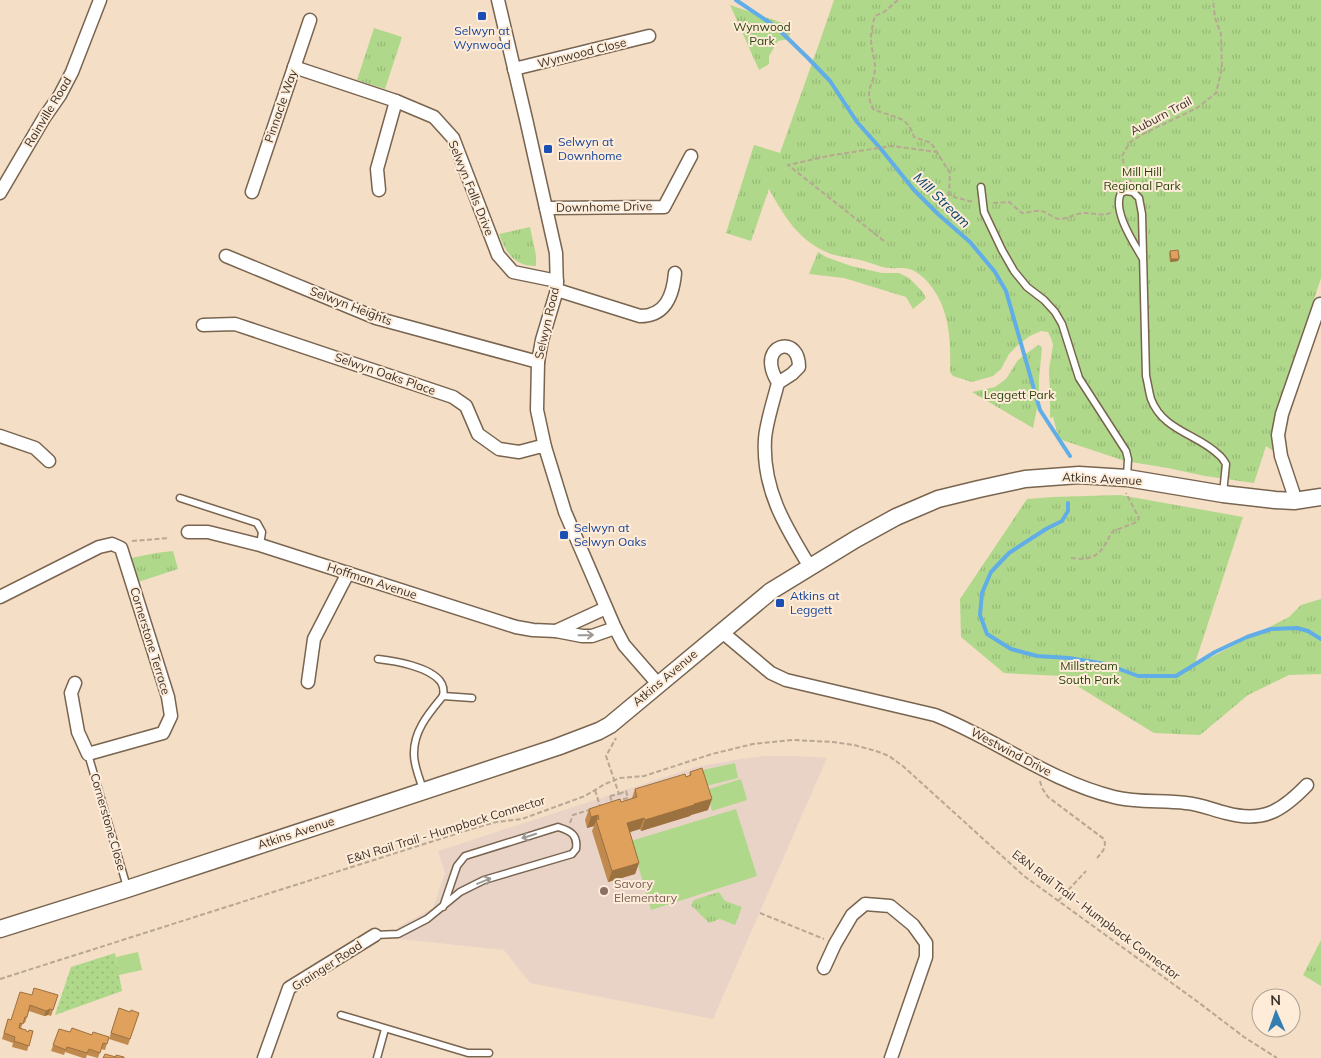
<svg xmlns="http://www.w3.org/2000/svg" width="1321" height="1058" font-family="Mulish,sans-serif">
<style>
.education{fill:#e9d3c7}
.grass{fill:#afd88a}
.park{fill:url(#park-tufts)}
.garden{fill:url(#garden-dots)}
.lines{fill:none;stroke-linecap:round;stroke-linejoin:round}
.stream{stroke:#61ade7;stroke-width:4}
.service-casing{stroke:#78644f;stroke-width:9}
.minor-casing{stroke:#78644f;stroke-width:15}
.tertiary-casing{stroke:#78644f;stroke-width:19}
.path{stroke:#b8a793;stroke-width:2;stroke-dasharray:5 2.5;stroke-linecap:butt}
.service{stroke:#fff;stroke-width:6}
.minor{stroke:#fff;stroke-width:12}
.tertiary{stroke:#fff;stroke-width:16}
.path-bridge{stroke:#b8a793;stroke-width:2;stroke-dasharray:5 2.5;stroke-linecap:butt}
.wall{fill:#c08a4f}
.shaded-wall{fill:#9c7140}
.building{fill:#dfa15c;stroke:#9c7140}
.oneway{stroke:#9d9894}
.transit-dot{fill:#1a4fb4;stroke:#feecd9;stroke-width:2}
.education-dot{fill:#8d6e63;stroke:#feecd9;stroke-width:2}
.labels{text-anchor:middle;stroke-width:4;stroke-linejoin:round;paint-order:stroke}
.park-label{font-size:12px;fill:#2b440c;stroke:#feecd9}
.transit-label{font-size:12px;fill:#164399;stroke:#feecd9;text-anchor:start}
.street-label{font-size:12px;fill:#3b3229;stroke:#feecd9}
.education-label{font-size:12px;fill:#785e54;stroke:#feecd9;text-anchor:start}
.water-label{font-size:14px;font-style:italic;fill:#0b476d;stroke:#feecd9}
</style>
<defs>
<pattern id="park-tufts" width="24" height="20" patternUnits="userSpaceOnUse" patternTransform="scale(1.25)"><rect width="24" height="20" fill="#afd88a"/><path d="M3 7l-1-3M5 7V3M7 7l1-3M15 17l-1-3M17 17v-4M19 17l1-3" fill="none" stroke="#97ba77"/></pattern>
<pattern id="garden-dots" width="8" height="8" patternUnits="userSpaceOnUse" patternTransform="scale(1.25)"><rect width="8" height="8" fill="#afd88a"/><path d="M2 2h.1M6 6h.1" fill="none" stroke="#97ba77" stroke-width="1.8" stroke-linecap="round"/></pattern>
</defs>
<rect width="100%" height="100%" fill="#f4dec6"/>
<!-- education -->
<path class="education" d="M 766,756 L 796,756 L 827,758 L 713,1019 L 530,983 L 504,950 L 400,939 L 398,927 L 433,908 L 445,873 L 438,851 L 696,767 L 740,759 Z"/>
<!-- grass -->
<g class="grass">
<path d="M 735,763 L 738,778 L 706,786 L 703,770 Z"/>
<path d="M 741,779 L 747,800 L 712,811 L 706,790 Z"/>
<path d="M 736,809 L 757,876 L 651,910 L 631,841 Z"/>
<path d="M 138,952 L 142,970 L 119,975 L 116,957 Z"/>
</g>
<!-- park -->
<g class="park">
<path d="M 834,0 L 1321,0 L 1321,278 L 1277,413 L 1275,452 L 1266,446 L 1254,483 L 1205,476 L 1168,468 L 1125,461 L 1059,439 L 1053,417 L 1050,418 L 1050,394 L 1049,369 L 1053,345 L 1051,338 L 1048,332 L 1041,331 L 1030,336 L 1019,344 L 1009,354 L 1001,369 L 993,376 L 972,382 L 953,376 L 950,372 C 951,339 950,305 925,279 C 920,275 916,271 909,269 C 903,267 896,269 890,268 C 882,268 872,263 864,261 C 853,258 841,257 831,254 C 799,242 784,216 769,189 L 751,241 L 726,233 L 754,145 L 780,153 L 821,38 Z"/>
<path d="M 730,5 L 791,26 L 789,39 L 778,41 L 769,56 L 769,64 L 759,70 Z"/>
<path d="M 374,28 L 402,37 L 385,89 L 357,80 Z"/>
<path d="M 530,227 L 536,255 L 536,266 C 514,266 506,253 499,234 Z"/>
<path d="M 818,252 L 826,257 L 851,266 L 882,273 L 899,273 L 909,278 L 922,291 L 926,298 L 913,309 L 906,297 L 844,278 L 809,274 Z"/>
<path d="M 1038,345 L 1042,347 L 1039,379 L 1039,398 L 1033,428 L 972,392 L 995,387 L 1006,379 L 1018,360 Z"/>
<path d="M 1120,495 L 1243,517 L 1194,666 L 1289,617 L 1301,605 L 1321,599 L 1321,674 L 1289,675 L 1248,695 L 1200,735 L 1154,733 L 1061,676 L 1004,673 L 961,637 L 960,599 L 1027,499 L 1053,497 Z"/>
<path d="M 173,551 L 178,569 L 138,582 L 131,558 L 156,553 Z"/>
<path d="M 719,892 L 725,901 L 742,907 L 735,925 L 720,919 L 709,923 L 691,905 L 694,900 Z"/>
<path d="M 1321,940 L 1321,986 L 1303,975 Z"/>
</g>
<!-- garden -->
<path class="garden" d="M 115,953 L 122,991 L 55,1015 L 71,967 Z"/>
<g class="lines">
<!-- stream -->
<g class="stream">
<path d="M 736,0 L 776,27 L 808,58 L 830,81 L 857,122 L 881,149 L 914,190 L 939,215 L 970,242 L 995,272 L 1006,291 L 1040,410 L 1070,456"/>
<path d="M 1068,503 L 1068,511 L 1062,521 L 1046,529 L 1009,553 L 991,572 L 982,593 L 980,615 L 987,634 L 1011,649 L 1037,656 L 1069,658 L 1106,664 L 1138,676 L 1176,676 L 1215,652 L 1247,637 L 1271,629 L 1297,628 L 1308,631 L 1321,639"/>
</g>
<defs>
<g id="service">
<path d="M 981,187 L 984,212 L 1002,250 L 1014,271 L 1027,287 L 1044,300 L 1055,312 L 1062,324 L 1079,378 L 1126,451 L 1128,459 L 1127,477"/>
<path d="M 1143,259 C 1134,243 1112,211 1121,193 L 1126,191 L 1133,192 L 1139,198 L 1142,214 L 1146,376 C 1148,384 1149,392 1151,399 C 1163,431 1198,434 1219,455 C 1222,457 1224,461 1226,464 L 1223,493"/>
<path d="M 180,498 L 257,523 L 262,532 L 260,545"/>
<path d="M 378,659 C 396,661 429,667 440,681 C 444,686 444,691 443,696"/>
<path d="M 88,754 L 127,887"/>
<path d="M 423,790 C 420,779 414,766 414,755 C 413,731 429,713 443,696 L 472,698"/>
<path d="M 375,935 L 398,934 L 427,919 L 460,892 L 484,880 L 572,854 L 576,849 C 578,835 571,831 558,827 L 465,856 L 457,866 L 443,907"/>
<path d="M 341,1015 L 468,1053 L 489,1053"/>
<path d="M 377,1058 L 385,1029"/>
</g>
<g id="minor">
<path d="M 498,0 L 526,119 L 556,253 L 557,290 L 542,340 L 538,362 L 537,410 L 545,447 L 565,512 L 615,628 L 624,645 L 658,684"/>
<path d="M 294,67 L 396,101 L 434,117 L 453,138 L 498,255 L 513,272 L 557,281"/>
<path d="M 514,69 L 649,36"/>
<path d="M 379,190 L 377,169 L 396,101"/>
<path d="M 252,192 L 310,20"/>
<path d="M 0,193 L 44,118 L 60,95 L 72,72 L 100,0"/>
<path d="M 546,208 L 664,207 L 691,156"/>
<path d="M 226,256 L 376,318 L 538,362"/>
<path d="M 557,290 L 640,316 C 666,316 673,295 675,273"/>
<path d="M 203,325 L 235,324 L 453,397 L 466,406 L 478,434 L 499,449 L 519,452 L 538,447 L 545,447"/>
<path d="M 778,383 C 776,379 773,374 772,369 C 765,343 799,336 799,367 L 792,374 L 778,383 C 774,399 766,423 765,439 C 762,489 785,526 810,567"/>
<path d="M 0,436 L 35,448 L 49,461"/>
<path d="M 1294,501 L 1293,492 L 1281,456 L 1278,435 L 1282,414 L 1320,304"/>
<path d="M 188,532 L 208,532 L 260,545 L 516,627 L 533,630 L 556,631 L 582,636 L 592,636 L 615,628"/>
<path d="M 0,597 L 99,547 L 112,544 L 121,548 L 168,697 L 171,716 L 163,733 L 88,754 L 78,732 L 71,693 L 75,683"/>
<path d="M 556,631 L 606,608"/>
<path d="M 722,632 L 771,673 L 786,680 L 935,715 C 996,739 1049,781 1114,797 C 1138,803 1162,800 1186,803 C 1200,804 1213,810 1226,813 C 1263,823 1282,811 1307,785"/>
<path d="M 308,682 L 314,639 L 348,573"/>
<path d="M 824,968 L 835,944 L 852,915 L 865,904 L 890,906 L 913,925 L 926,943 L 926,957 L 891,1058"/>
<path d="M 264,1058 L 289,988 L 375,935"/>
</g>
<path id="tertiary" d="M 0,929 L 127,889 L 557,747 L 599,731 L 610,725 L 771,591 L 856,539 L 896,517 L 938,499 L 979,489 L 1025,479 L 1079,475 L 1127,478 L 1223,494 L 1275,500 L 1294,501 L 1321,497"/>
</defs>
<!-- service casing -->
<use href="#service" class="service-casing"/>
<!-- minor casing -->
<use href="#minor" class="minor-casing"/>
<!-- tertiary casing -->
<use href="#tertiary" class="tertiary-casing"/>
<!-- path -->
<g class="path">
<path d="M 898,0 L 884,12 L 875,16 C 873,23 871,32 871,39 C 871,49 875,58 875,67 C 875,85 863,88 873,109 C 892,118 907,114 914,137 L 931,143 L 950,173 L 949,194 L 954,197 L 973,202"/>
<path d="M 1132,184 L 1126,173 L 1122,156 L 1130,142 L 1143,134 L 1197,108 L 1216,93 L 1222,68 L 1221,34 L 1215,18 L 1213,0"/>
<path d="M 993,203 L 1009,202 L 1022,213 C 1028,213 1036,210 1041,211 C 1048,212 1052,218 1059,219 C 1068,219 1076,213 1085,213 C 1094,213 1104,217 1112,212"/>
<path d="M 884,241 L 788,165 L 833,155 L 892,146 L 937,152"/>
<path d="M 132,541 L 169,538"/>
<path d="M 1071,558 C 1084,560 1097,559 1104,546 C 1108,541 1109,536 1113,531 L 1137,522 L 1139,518 L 1126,493"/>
<path d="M 1040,781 L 1042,788 L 1048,797 L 1104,839 C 1107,848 1102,852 1097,858"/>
<path d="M 595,790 L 600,806"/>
<path d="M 619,794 L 626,791 L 628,798 L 620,800"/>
<path d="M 610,796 L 612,802"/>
<path d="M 570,823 L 573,815 L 589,810"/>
<path d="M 1058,901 L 1086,871"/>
<path d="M 760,913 L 824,939"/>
<path d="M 0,979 L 465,831 L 496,822 L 522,819 L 585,796 L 605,784 L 620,778 L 644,776 L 712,754 L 753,744 L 793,740 L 833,742 L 854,745 L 876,751 L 889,756 L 904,767 L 1024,876 L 1198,1002 L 1244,1037 L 1277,1058"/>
</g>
<!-- service -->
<use href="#service" class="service"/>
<!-- minor -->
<use href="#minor" class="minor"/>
<!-- tertiary -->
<use href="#tertiary" class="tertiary"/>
<!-- path-bridge -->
<path class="path-bridge" d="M 610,796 L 619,794 L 606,756 L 616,738"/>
</g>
<!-- wall -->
<g class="wall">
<path d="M 1170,251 L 1178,261 L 1170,262 L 1169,254 Z"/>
<path d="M 690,772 L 708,810 L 691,815 L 690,816 L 641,831 L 640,829 L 630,832 L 639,863 L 635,874 L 608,882 L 592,831 L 594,826 L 587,828 L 585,820 L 589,809 L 621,802 L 632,798 L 635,789 L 689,776 Z"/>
<path d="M 31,995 L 58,995 L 51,1016 L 48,1015 L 44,1016 L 29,1011 L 25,1023 L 23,1022 L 21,1028 L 28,1032 L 33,1031 L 27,1051 L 12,1047 L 13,1043 L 2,1039 L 8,1019 L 11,1020 Z"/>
<path d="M 119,1008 L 130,1012 L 139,1013 L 128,1045 L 109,1039 Z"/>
<path d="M 59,1029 L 70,1032 L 109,1037 L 105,1050 L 101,1049 L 98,1058 L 87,1055 L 86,1058 L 83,1058 L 65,1052 L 64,1055 L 51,1051 Z"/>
</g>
<!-- shaded-wall -->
<g class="shaded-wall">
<path d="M 1171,259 L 1179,259 L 1178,261 L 1170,262 Z"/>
<path d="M 712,799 L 708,810 L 691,815 L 690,816 L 641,831 L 645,820 L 694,804 Z"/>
<path d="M 598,815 L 594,826 L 587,828 L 591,817 Z"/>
<path d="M 644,818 L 640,829 L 623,834 L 627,823 Z"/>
<path d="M 639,863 L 635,874 L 608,882 L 612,871 Z"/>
<path d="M 50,1009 L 48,1015 L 44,1016 L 46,1011 Z"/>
</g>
<!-- building -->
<g class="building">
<path d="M 1178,250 L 1179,259 L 1171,259 L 1170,251 Z"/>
<path d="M 702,768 L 712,799 L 694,804 L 694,805 L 645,820 L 644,818 L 627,823 L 639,863 L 612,871 L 596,820 L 599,819 L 598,815 L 591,817 L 589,809 L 620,799 L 621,802 L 637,797 L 635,789 L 685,774 L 686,777 L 691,775 L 690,772 Z"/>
<path d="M 34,988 L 58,995 L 53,1010 L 50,1009 L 46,1011 L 30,1005 L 27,1017 L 25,1017 L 23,1024 L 20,1023 L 19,1028 L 26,1030 L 26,1031 L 28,1032 L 29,1030 L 33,1031 L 29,1046 L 14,1041 L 15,1037 L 4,1033 L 8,1019 L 11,1020 L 20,992 L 32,995 Z"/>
<path d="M 119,1008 L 130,1012 L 131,1010 L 139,1013 L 130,1039 L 111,1033 Z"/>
<path d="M 72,1028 L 92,1035 L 93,1032 L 109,1037 L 107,1044 L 103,1043 L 100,1053 L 89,1049 L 87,1053 L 67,1047 L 66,1050 L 53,1045 L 59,1029 L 70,1032 Z"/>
<path d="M 105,1054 L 116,1057 L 116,1055 L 124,1057 L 124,1058 L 103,1058 Z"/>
</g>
<!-- one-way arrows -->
<defs><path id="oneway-shaft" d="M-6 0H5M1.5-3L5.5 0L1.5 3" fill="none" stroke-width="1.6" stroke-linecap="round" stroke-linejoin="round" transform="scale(1.25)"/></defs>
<g class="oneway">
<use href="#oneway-shaft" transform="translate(586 635) rotate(-1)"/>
<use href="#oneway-shaft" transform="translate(529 836) rotate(162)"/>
<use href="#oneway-shaft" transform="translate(484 881) rotate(-22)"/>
</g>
<!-- markers -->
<g class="transit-dot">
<rect x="477" y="11" width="10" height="10" rx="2.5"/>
<rect x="543" y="144" width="10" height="10" rx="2.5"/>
<rect x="559" y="530" width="10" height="10" rx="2.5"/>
<rect x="775" y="598" width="10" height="10" rx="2.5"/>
</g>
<circle class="education-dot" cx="604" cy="891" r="5"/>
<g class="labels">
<!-- park labels -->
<g class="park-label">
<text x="762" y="31">Wynwood<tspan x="762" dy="14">Park</tspan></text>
<text x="1142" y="176">Mill Hill<tspan x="1142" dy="14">Regional Park</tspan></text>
<text x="1019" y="399">Leggett Park</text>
<text x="1089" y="670">Millstream<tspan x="1089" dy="14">South Park</tspan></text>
</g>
<!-- transit labels -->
<g class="transit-label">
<text x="482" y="35" text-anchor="middle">Selwyn at<tspan x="482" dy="14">Wynwood</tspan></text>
<text x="558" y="146">Selwyn at<tspan x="558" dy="14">Downhome</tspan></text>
<text x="574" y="532">Selwyn at<tspan x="574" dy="14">Selwyn Oaks</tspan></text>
<text x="790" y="600">Atkins at<tspan x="790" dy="14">Leggett</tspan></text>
</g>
<!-- street labels -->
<g class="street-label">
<text transform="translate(582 53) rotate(-14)" y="4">Wynwood Close</text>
<text transform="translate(281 106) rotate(-71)" y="4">Pinnacle Way</text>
<text transform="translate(48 112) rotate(-59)" y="4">Rainville Road</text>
<text transform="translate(1161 116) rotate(-28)" y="4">Auburn Trail</text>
<text transform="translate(471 188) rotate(68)" y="4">Selwyn Falls Drive</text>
<text transform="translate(604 207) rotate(-1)" y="4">Downhome Drive</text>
<text transform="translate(351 306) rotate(21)" y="4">Selwyn Heights</text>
<text transform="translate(547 323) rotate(-77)" y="4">Selwyn Road</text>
<text transform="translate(385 374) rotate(19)" y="4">Selwyn Oaks Place</text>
<text transform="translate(1102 479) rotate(3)" y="4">Atkins Avenue</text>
<text transform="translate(372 581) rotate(18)" y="4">Hoffman Avenue</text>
<text transform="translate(150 641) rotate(73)" y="4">Cornerstone Terrace</text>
<text transform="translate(665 678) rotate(-40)" y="4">Atkins Avenue</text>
<text transform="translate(1011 752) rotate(28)" y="4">Westwind Drive</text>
<text transform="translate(108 822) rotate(74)" y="4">Cornerstone Close</text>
<text transform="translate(446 830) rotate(-17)" y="4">E&amp;N Rail Trail - Humpback Connector</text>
<text transform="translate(296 833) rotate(-18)" y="4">Atkins Avenue</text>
<text transform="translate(1096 915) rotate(37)" y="4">E&amp;N Rail Trail - Humpback Connector</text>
<text transform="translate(327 966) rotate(-33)" y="4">Grainger Road</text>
</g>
<!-- education labels -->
<g class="education-label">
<text x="614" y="888">Savory<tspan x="614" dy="14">Elementary</tspan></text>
</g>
<!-- water labels -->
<g class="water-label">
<text transform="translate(942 200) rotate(44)" y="5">Mill Stream</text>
</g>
</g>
<!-- north arrow -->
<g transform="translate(1276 1013) rotate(358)"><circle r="24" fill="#feecd9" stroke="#b0a293"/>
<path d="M0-4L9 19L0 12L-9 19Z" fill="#347fb2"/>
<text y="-8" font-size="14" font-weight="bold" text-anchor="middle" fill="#3b3229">N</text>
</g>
</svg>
